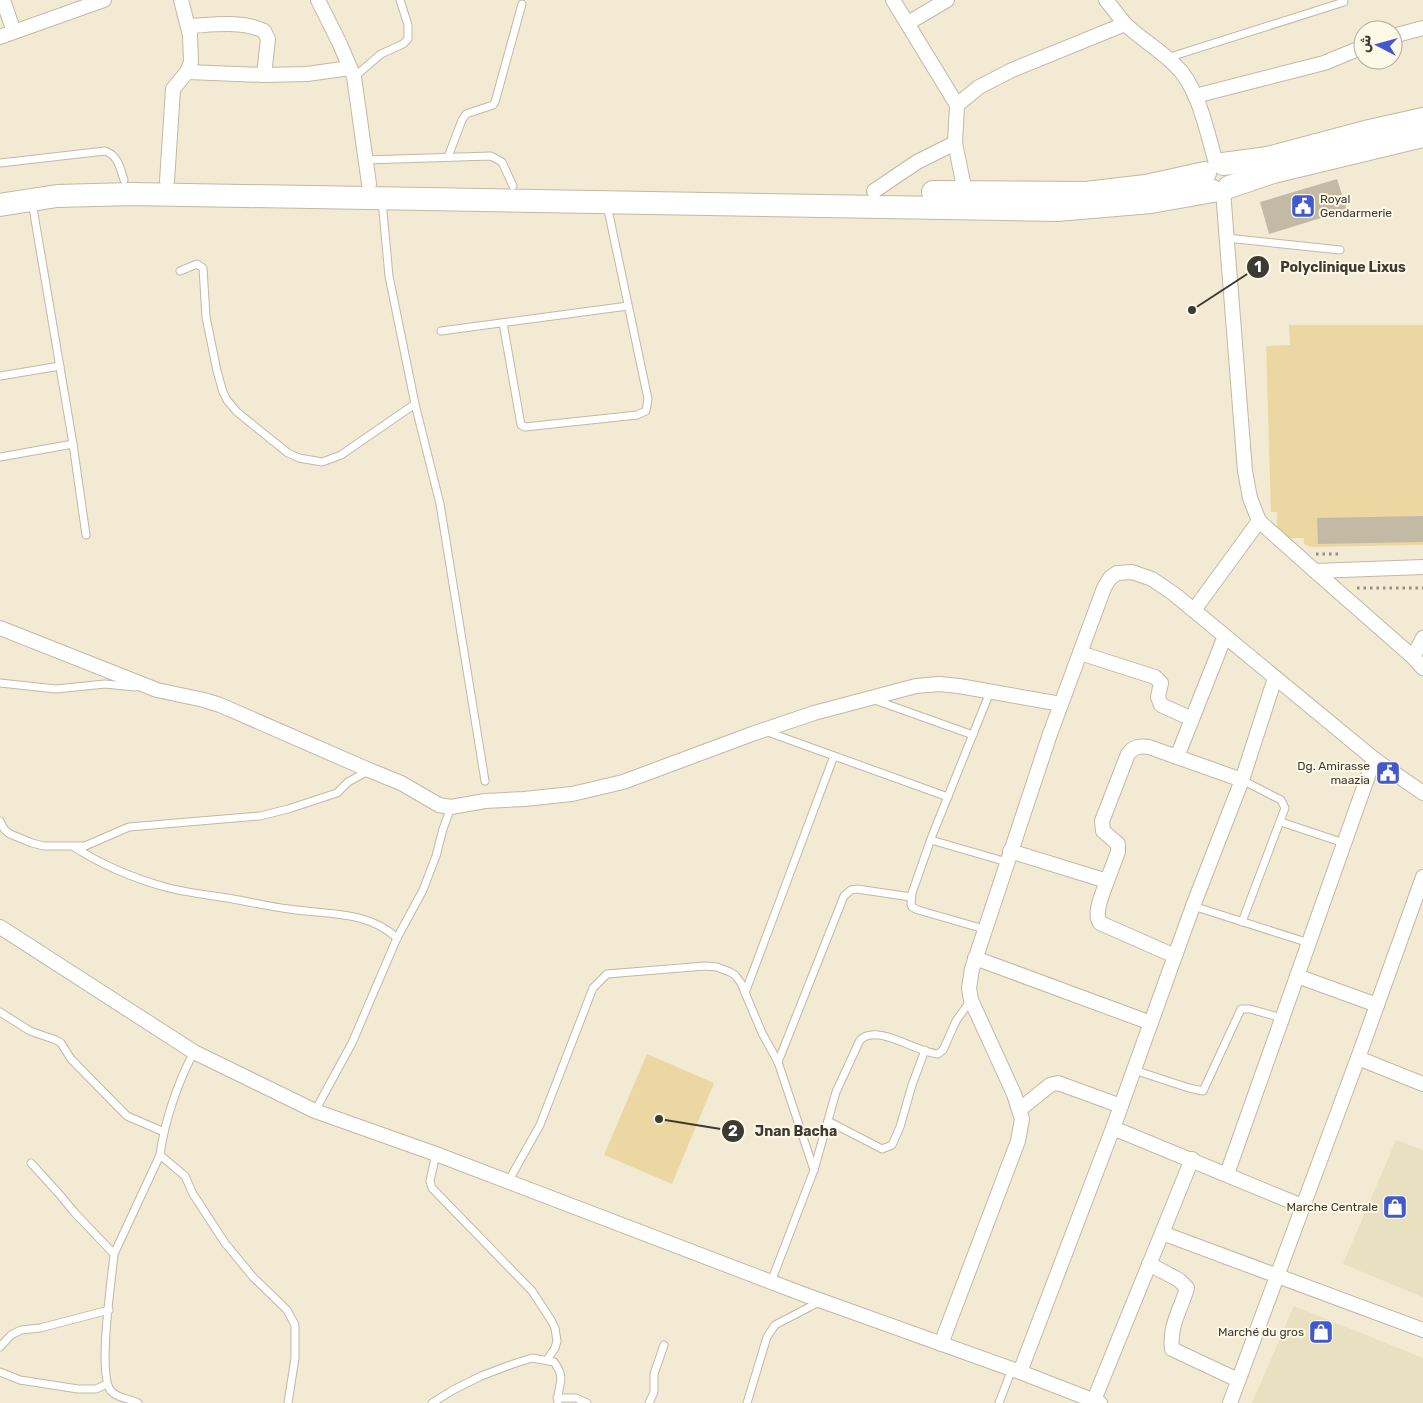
<svg xmlns="http://www.w3.org/2000/svg" width="1423" height="1403" font-family="Rubik,'Noto Naskh Arabic',sans-serif">
<style>
.built{fill:#e9dfc1}
.green{fill:#ebd7a1}
.building{fill:#c2baa5}
.lines{fill:none;stroke-linecap:round;stroke-linejoin:round}
.service-casing{stroke:#c1b9a3;stroke-width:9}
.minor-casing{stroke:#c1b9a3;stroke-width:16}
.trunk-casing{stroke:#c1b9a3;stroke-width:24}
.path{stroke:#958f80;stroke-width:3;stroke-dasharray:2.5 4;stroke-linecap:butt}
.service{stroke:#fff;stroke-width:7}
.minor{stroke:#fff;stroke-width:14}
.trunk{stroke:#fff;stroke-width:22}
.labels{text-anchor:middle;stroke-width:4;stroke-linejoin:round;paint-order:stroke}
.poi-label{font-size:12px;fill:#3d3a31;stroke:#fef8e6;text-anchor:end}
.leader{fill:none;stroke:#3d3a31;stroke-width:2}
.callout-dot{fill:#3d3a31;stroke:#fef8e6;stroke-width:2}
.mark-label{font-size:15px;text-anchor:middle;font-weight:bold;fill:#fff}
.callout-label{font-size:14px;text-anchor:middle;font-weight:bold;fill:#3d3a31;stroke:#fef8e6;stroke-width:4;stroke-linejoin:round;paint-order:stroke}
</style>
<rect width="100%" height="100%" fill="#f3ead4"/>
<!-- built -->
<g class="built">
<path d="M 1396,1140 L 1423,1150 L 1423,1297 L 1343,1264 Z"/>
<path d="M 1294,1306 L 1423,1358 L 1423,1403 L 1252,1403 Z"/>
</g>
<!-- green -->
<g class="green">
<path d="M 1289,325 L 1423,325 L 1423,545 L 1311,547 L 1304,544 L 1304,538 L 1289,538 L 1277,526 L 1277,512 L 1271,512 L 1266,346 L 1290,345 Z"/>
<path d="M 647,1054 L 714,1083 L 672,1184 L 604,1155 Z"/>
</g>
<!-- building -->
<g class="building">
<path d="M 1337,179 L 1347,210 L 1269,234 L 1260,202 Z"/>
<path d="M 1423,516 L 1423,542 L 1318,544 L 1317,518 Z"/>
</g>
<g class="lines">
<defs>
<g id="service">
<path d="M 1167,58 L 1344,2"/>
<path d="M 354,77 L 381,54 L 403,44 L 408,39 L 408,25 L 400,0"/>
<path d="M 448,157 L 462,120 L 466,114 L 493,105 L 495,102 L 522,4"/>
<path d="M 366,160 L 491,156 L 502,162 L 513,186"/>
<path d="M 0,163 L 105,151 C 118,155 120,168 124,180"/>
<path d="M 382,201 L 389,276 L 415,404 L 440,504 L 485,781"/>
<path d="M 32,202 L 73,444 L 86,535"/>
<path d="M 1226,238 L 1340,250"/>
<path d="M 180,271 L 197,264 L 203,268 L 206,317 L 217,371 L 223,392 L 227,400 L 237,412 L 273,441 L 288,453 L 299,458 L 322,462 L 341,455 L 415,404"/>
<path d="M 503,323 L 521,425 L 525,427 L 637,415 L 646,411 L 648,399 L 607,205"/>
<path d="M 441,331 L 628,306"/>
<path d="M 0,376 L 60,366"/>
<path d="M 0,457 L 73,444"/>
<path d="M 0,683 L 56,689 L 105,684 L 135,687"/>
<path d="M 872,699 L 973,735"/>
<path d="M 765,731 L 948,797"/>
<path d="M 0,821 L 4,829 L 10,834 L 32,843 L 44,846 L 85,846 L 129,827 L 260,816 L 288,809 L 337,793 L 348,782 L 368,771"/>
<path d="M 1281,822 L 1344,843"/>
<path d="M 931,840 L 1007,862"/>
<path d="M 74,847 C 102,865 133,878 165,887 C 187,893 210,895 233,899 C 251,902 270,907 289,909 C 326,915 367,910 397,938"/>
<path d="M 1193,906 L 1309,943"/>
<path d="M 1242,922 L 1285,808 L 1281,800 L 1242,780"/>
<path d="M 984,929 L 918,910 L 912,907 L 911,904 L 912,893 L 932,836 L 990,692"/>
<path d="M 745,993 L 834,756"/>
<path d="M 0,1012 L 30,1031 L 56,1040 L 61,1043 L 71,1059 L 127,1116 L 164,1132"/>
<path d="M 194,1052 C 178,1081 164,1123 160,1155 L 185,1176 L 193,1194 L 225,1243 L 253,1277 L 287,1310 L 295,1325 L 295,1358 L 288,1403"/>
<path d="M 778,1062 L 844,896 L 851,890 L 857,889 L 911,897"/>
<path d="M 1134,1070 L 1189,1088 L 1203,1091 L 1241,1009 L 1250,1009 L 1282,1018"/>
<path d="M 315,1111 L 352,1043 L 397,938 L 423,890 L 436,856 L 443,829 L 451,807"/>
<path d="M 828,1121 L 882,1149 L 892,1145 L 900,1127 L 912,1085 L 925,1050"/>
<path d="M 436,1154 L 430,1181 L 432,1188 L 532,1291 L 551,1320 L 555,1328 L 557,1341 L 555,1348 L 547,1360"/>
<path d="M 31,1163 L 60,1195 L 75,1213 L 114,1254 L 160,1155"/>
<path d="M 508,1182 L 540,1125 L 593,988 L 607,974 L 705,966 L 717,967 L 730,972 L 735,975 L 741,983 L 762,1033 L 778,1062 L 814,1170"/>
<path d="M 114,1254 C 112,1278 97,1374 111,1391 C 118,1399 129,1398 138,1403"/>
<path d="M 771,1282 L 814,1170 L 836,1092 L 860,1040 C 878,1023 917,1053 938,1054 L 943,1050 L 956,1021 L 971,1000"/>
<path d="M 0,1347 L 11,1335 L 21,1330 L 40,1328 L 109,1310"/>
<path d="M 0,1372 L 20,1380 L 78,1389 L 96,1389 L 107,1384"/>
<path d="M 557,1398 L 576,1398 L 587,1403"/>
<path d="M 432,1403 L 453,1390 L 481,1376 L 513,1364 L 532,1358 L 554,1362 C 568,1381 556,1385 558,1403"/>
<path d="M 649,1403 L 654,1392 L 654,1374 L 664,1345"/>
<path d="M 747,1403 L 767,1337 L 775,1325 L 821,1301"/>
<path d="M 999,1403 L 1012,1369"/>
</g>
<g id="minor">
<path d="M 3,0 L 14,32"/>
<path d="M 318,0 L 339,42 L 354,77 L 369,184"/>
<path d="M 893,0 L 957,105 L 955,143 L 965,192"/>
<path d="M 908,23 L 947,0"/>
<path d="M 1125,24 C 1141,39 1160,50 1175,65 C 1199,87 1207,133 1216,163"/>
<path d="M 188,26 C 212,25 242,20 264,31 L 268,39 L 264,75"/>
<path d="M 1393,36 L 1423,28"/>
<path d="M 0,37 L 104,0"/>
<path d="M 187,72 L 264,75 L 307,74 L 350,68"/>
<path d="M 1195,96 L 1324,63 L 1363,47"/>
<path d="M 957,105 L 979,87 L 1012,70 L 1125,24 L 1106,0"/>
<path d="M 167,181 L 173,89 L 187,72 L 191,62 L 190,35 L 181,0"/>
<path d="M 874,191 L 917,162 L 955,143"/>
<path d="M 1223,191 L 1245,471 L 1250,498 L 1259,521"/>
<path d="M 1315,571 L 1413,657 L 1423,668"/>
<path d="M 1194,610 L 1259,521 L 1315,571 L 1423,567"/>
<path d="M 0,628 L 157,690 L 204,700 L 220,705 L 369,770 L 401,783 L 439,805 L 451,807 L 485,801 L 524,799 L 572,794 L 623,782 L 752,734 L 814,713 L 916,686 L 939,684 L 959,686 L 1061,704"/>
<path d="M 1080,653 L 1155,677 L 1161,683 L 1158,697 L 1161,705 L 1192,719"/>
<path d="M 1413,657 L 1423,638"/>
<path d="M 1177,757 L 1225,636"/>
<path d="M 1010,851 L 1107,881 C 1103,893 1093,913 1100,923 L 1175,956"/>
<path d="M 1107,881 L 1118,852 L 1118,844 L 1103,831 L 1102,821 L 1128,754 C 1134,746 1140,746 1149,747 L 1242,780"/>
<path d="M 0,927 L 194,1052 L 315,1111 L 436,1154 L 808,1296 L 1020,1372 L 1100,1403"/>
<path d="M 975,958 L 1151,1023"/>
<path d="M 1297,976 L 1377,1005"/>
<path d="M 1358,1058 L 1423,1084"/>
<path d="M 1019,1110 L 1050,1085 L 1058,1083 L 1121,1106"/>
<path d="M 1113,1128 L 1302,1206"/>
<path d="M 1192,1159 L 1162,1233 L 1423,1330"/>
<path d="M 1227,1174 L 1374,759"/>
<path d="M 1149,1264 L 1179,1280 L 1187,1288 C 1181,1309 1169,1326 1172,1349 L 1238,1380"/>
<path d="M 941,1344 L 1018,1141 L 1022,1119 L 1019,1110 L 1014,1094 L 971,1000 L 969,988 L 972,969 L 1050,734 L 1104,588 L 1110,578 L 1117,573 L 1132,572 L 1152,579 L 1174,594 L 1374,759 L 1423,793"/>
<path d="M 1020,1372 L 1113,1128 L 1193,906 L 1242,780 L 1275,678"/>
<path d="M 1094,1400 L 1162,1233"/>
<path d="M 1230,1403 L 1358,1058 L 1423,877"/>
</g>
<g id="trunk">
<path d="M 1223,164 L 1268,158 L 1365,132 L 1423,119"/>
<path d="M 1229,187 L 1273,172 L 1423,136"/>
<path d="M 933,192 L 1086,193 L 1146,186 L 1205,173"/>
<path d="M 0,205 L 57,196 L 132,194 L 1057,210 L 1151,202 L 1213,191"/>
</g>
</defs>
<!-- service casing -->
<use href="#service" class="service-casing"/>
<!-- minor casing -->
<use href="#minor" class="minor-casing"/>
<!-- trunk casing -->
<use href="#trunk" class="trunk-casing"/>
<!-- path -->
<g class="path">
<path d="M 1316,554 L 1340,554"/>
<path d="M 1357,588 L 1423,588"/>
</g>
<!-- service -->
<use href="#service" class="service"/>
<!-- minor -->
<use href="#minor" class="minor"/>
<!-- trunk -->
<use href="#trunk" class="trunk"/>
</g>
<!-- icons -->
<defs>
<symbol id="civic-square" viewBox="-11 -11 22 22"><rect x="-9" y="-9" width="18" height="18" rx="4" fill="#4259cc" stroke="#fef8e6"/><path d="M-.6-6.5H3V-4.5H.6V-3L4-1V1h2V6H-6V1h2V-1L-.6-3ZM-1.2 2.5V6h2.4V2.5Z" fill="#fff"/></symbol>
<symbol id="shop-square" viewBox="-11 -11 22 22"><rect x="-9" y="-9" width="18" height="18" rx="4" fill="#4259cc" stroke="#fef8e6"/><path d="M-5-2.5h2.3a2.7 3.5 0 0 1 5.4 0H5L5.5 6h-11ZM-1.5-2.5h3a1.5 2.3 0 0 0-3 0Z" fill="#fff"/></symbol>
</defs>
<g fill-rule="evenodd">
<use href="#civic-square" x="1289" y="192" width="28" height="28"/>
<use href="#civic-square" x="1374" y="759" width="28" height="28"/>
<use href="#shop-square" x="1381" y="1193" width="28" height="28"/>
<use href="#shop-square" x="1307" y="1318" width="28" height="28"/>
</g>
<g class="labels">
<!-- poi labels -->
<g class="poi-label">
<text x="1320" y="203" text-anchor="start">Royal<tspan x="1320" dy="14">Gendarmerie</tspan></text>
<text x="1370" y="770">Dg. Amirasse<tspan x="1370" dy="14">maazia</tspan></text>
<text x="1378" y="1211">Marche Centrale</text>
<text x="1304" y="1336">Marché du gros</text>
</g>
</g>
<!-- callouts -->
<path class="leader" d="M1192 310L1258 267M659 1119L733 1131"/>
<g class="callout-dot">
<circle cx="1192" cy="310" r="5"/>
<circle cx="659" cy="1119" r="5"/>
<circle cx="1258" cy="267" r="12"/>
<circle cx="733" cy="1131" r="12"/>
</g>
<g class="mark-label">
<text x="1258" y="272">1</text>
<text x="733" y="1136">2</text>
</g>
<g class="callout-label">
<text x="1343" y="272">Polyclinique Lixus</text>
<text x="796" y="1136">Jnan Bacha</text>
</g>
<!-- north arrow -->
<g transform="translate(1378 45) rotate(276)"><circle r="24" fill="#fef8e6" stroke="#b1ac9e"/>
<path d="M0-4L9 19L0 12L-9 19Z" fill="#4259cc"/>
<text y="-8" font-size="14" font-weight="bold" text-anchor="middle" fill="#3d3a31">ش</text>
</g>
</svg>
